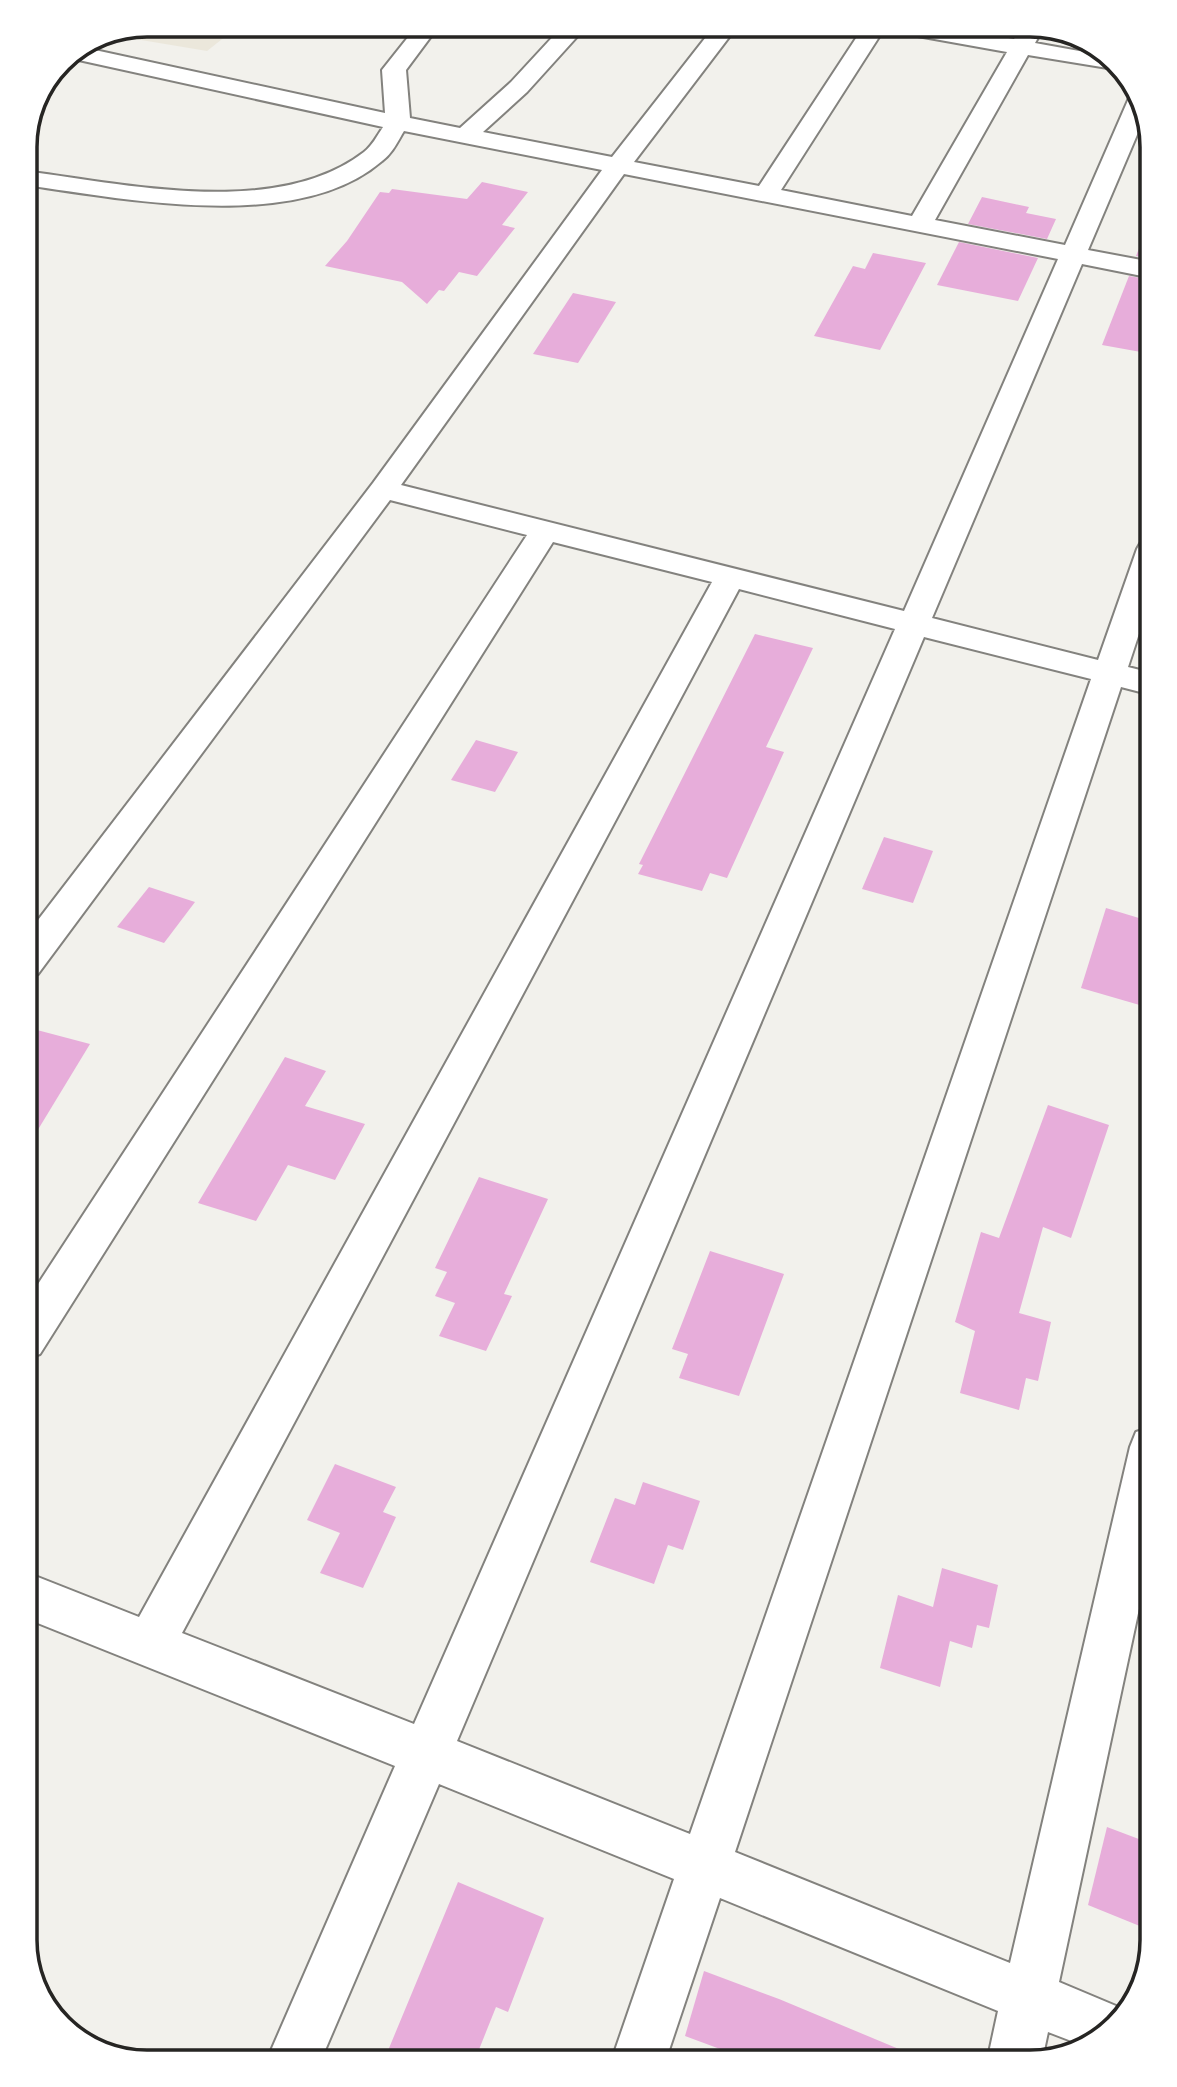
<svg xmlns="http://www.w3.org/2000/svg" width="1177" height="2087" font-family="'Nunito Sans',sans-serif">
<style>
.built{fill:#ebe7db}
.building{fill:#e7adda}
.lines{fill:none;stroke-linecap:round;stroke-linejoin:round}
.minor-casing{stroke:#83827e;stroke-width:4}
.minor{fill:#fff;fill-rule:evenodd}
.rim{fill:none;stroke:#262523;stroke-width:3.5}
</style>
<rect width="100%" height="100%" fill="#f2f1ec"/>
<!-- built -->
<path class="built" d="M 231,32 L 207,51 L 105,34 Z"/>
<!-- building -->
<g class="building">
<path d="M 482,182 L 528,192 L 502,225 L 515,228 L 477,276 L 459,272 L 444,291 L 439,290 L 427,304 L 402,282 L 325,266 L 347,241 L 380,192 L 389,193 L 392,189 L 467,199 Z"/>
<path d="M 982,197 L 1029,207 L 1026,213 L 1056,219 L 1047,239 L 968,224 Z"/>
<path d="M 1149,223 L 1152,224 L 1152,259 L 1136,256 Z"/>
<path d="M 959,242 L 1038,258 L 1018,301 L 937,285 Z"/>
<path d="M 873,253 L 926,263 L 880,350 L 814,336 L 853,266 L 865,269 Z"/>
<path d="M 1129,276 L 1152,280 L 1152,354 L 1102,345 Z"/>
<path d="M 573,293 L 616,302 L 578,363 L 533,354 Z"/>
<path d="M 755,634 L 813,648 L 766,747 L 784,752 L 727,878 L 710,873 L 702,891 L 638,874 L 643,865 L 639,864 Z"/>
<path d="M 476,740 L 518,752 L 495,792 L 451,780 Z"/>
<path d="M 884,837 L 933,851 L 913,903 L 862,889 Z"/>
<path d="M 149,887 L 195,902 L 164,943 L 117,927 Z"/>
<path d="M 1106,908 L 1152,922 L 1152,970 L 1143,1006 L 1081,988 Z"/>
<path d="M 37,1030 L 90,1044 L 25,1151 L 25,1050 Z"/>
<path d="M 285,1057 L 326,1071 L 305,1106 L 365,1124 L 335,1180 L 288,1165 L 256,1221 L 198,1203 Z"/>
<path d="M 1048,1105 L 1109,1125 L 1071,1238 L 1043,1227 L 1019,1313 L 1051,1322 L 1038,1381 L 1026,1378 L 1019,1410 L 960,1393 L 975,1331 L 955,1322 L 981,1232 L 999,1238 Z"/>
<path d="M 479,1177 L 548,1199 L 504,1294 L 512,1296 L 486,1351 L 439,1336 L 455,1303 L 435,1296 L 447,1272 L 435,1268 Z"/>
<path d="M 710,1251 L 784,1274 L 739,1396 L 679,1378 L 688,1354 L 672,1349 Z"/>
<path d="M 335,1464 L 396,1487 L 383,1512 L 396,1517 L 363,1588 L 320,1573 L 340,1533 L 307,1520 Z"/>
<path d="M 643,1482 L 700,1501 L 683,1550 L 668,1545 L 654,1584 L 590,1562 L 615,1498 L 635,1505 Z"/>
<path d="M 942,1568 L 998,1585 L 989,1628 L 977,1625 L 972,1648 L 950,1641 L 940,1687 L 880,1668 L 898,1595 L 933,1607 Z"/>
<path d="M 1107,1827 L 1152,1844 L 1152,1931 L 1088,1905 Z"/>
<path d="M 458,1882 L 544,1918 L 508,2012 L 496,2007 L 474,2062 L 410,2062 L 387,2053 Z"/>
<path d="M 704,1971 L 779,1999 L 930,2062 L 755,2062 L 685,2036 Z"/>
</g>
<g class="lines">
<defs>
<path id="minor" d="M 1023,25 L 1044,27 L 1035,43 L 1107,56 L 1120,70 L 1028,55 L 935,220 L 1065,245 L 1129,98 L 1133,93 L 1139,92 L 1145,116 L 1088,250 L 1152,262 L 1152,278 L 1082,264 L 932,618 L 1098,660 L 1137,549 L 1141,542 L 1152,540 L 1152,594 L 1128,667 L 1152,673 L 1152,695 L 1121,687 L 735,1852 L 1010,1963 L 1130,1447 L 1136,1432 L 1152,1427 L 1152,1548 L 1059,1982 L 1128,2011 L 1087,2047 L 1048,2032 L 1042,2060 L 1030,2062 L 987,2062 L 998,2011 L 720,1898 L 665,2062 L 611,2062 L 674,1879 L 439,1784 L 320,2062 L 266,2062 L 395,1766 L 25,1618 L 25,1572 L 139,1617 L 712,582 L 553,542 L 40,1354 L 25,1359 L 25,1304 L 527,535 L 390,500 L 38,974 L 25,978 L 25,937 L 373,483 L 602,170 L 404,131 C 398,141 392,154 382,161 C 298,234 126,199 25,185 L 25,171 C 126,184 277,219 364,152 C 372,146 377,136 383,127 L 65,57 L 81,47 L 385,113 L 382,70 L 413,31 L 435,31 L 406,70 L 410,118 L 460,128 L 511,82 L 560,29 L 584,29 L 527,92 L 483,132 L 612,157 L 713,28 L 736,28 L 634,162 L 759,186 L 864,26 L 886,26 L 781,190 L 912,216 L 1007,52 L 901,33 L 893,31 L 890,26 L 938,26 L 1014,39 ZM 624,174 L 1058,259 L 904,611 L 401,485 ZM 739,589 L 895,629 L 414,1724 L 182,1633 ZM 924,637 L 1091,679 L 690,1834 L 457,1741 Z"/>
</defs>
<!-- minor casing -->
<use href="#minor" class="minor-casing"/>
<!-- minor -->
<use href="#minor" class="minor"/>
</g>
<!-- crop -->
<path d="M0 0H1177V2087H0ZM147 37H1030A110 110 0 0 1 1140 147V1940A110 110 0 0 1 1030 2050H147A110 110 0 0 1 37 1940V147A110 110 0 0 1 147 37Z" fill="#fff" fill-rule="evenodd"/>
<path class="rim" d="M147 37H1030A110 110 0 0 1 1140 147V1940A110 110 0 0 1 1030 2050H147A110 110 0 0 1 37 1940V147A110 110 0 0 1 147 37Z"/>
</svg>
